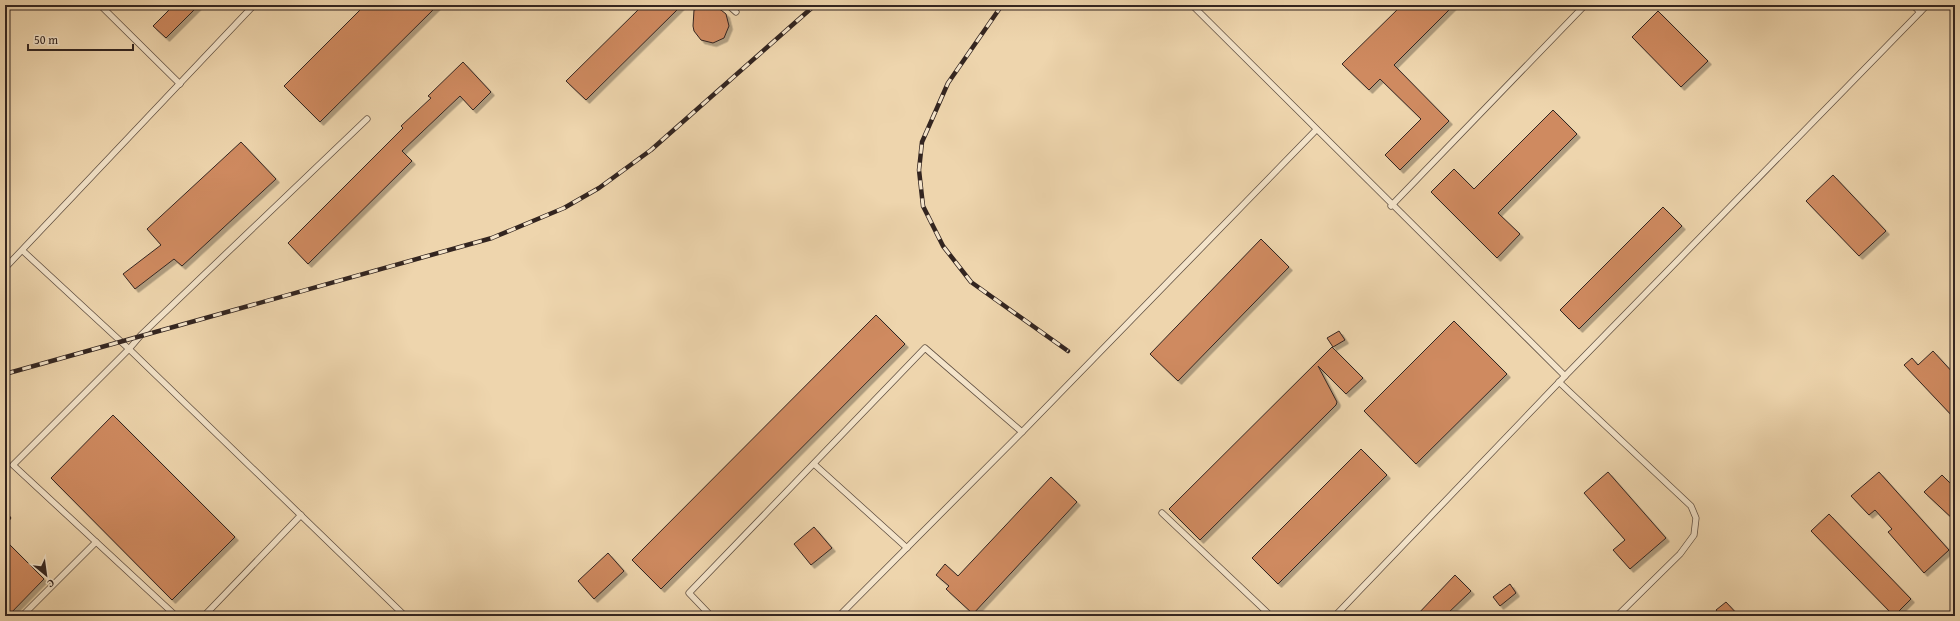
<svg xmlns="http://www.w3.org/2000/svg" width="1960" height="621" font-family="'Gentium Book Plus',serif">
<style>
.building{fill:#cf8a61;stroke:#332520;filter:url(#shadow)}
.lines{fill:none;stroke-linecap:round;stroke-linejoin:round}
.service-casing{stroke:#625143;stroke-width:7}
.service{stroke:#f4e4ca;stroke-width:5.5}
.rail-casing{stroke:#332520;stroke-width:4.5}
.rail{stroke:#f4e4ca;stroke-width:3;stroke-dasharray:9;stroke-linecap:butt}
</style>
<defs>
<filter id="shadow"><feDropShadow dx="3.5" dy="3.5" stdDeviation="0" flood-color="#0004"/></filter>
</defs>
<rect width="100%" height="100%" fill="#eed5ad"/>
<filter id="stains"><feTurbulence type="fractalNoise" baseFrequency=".005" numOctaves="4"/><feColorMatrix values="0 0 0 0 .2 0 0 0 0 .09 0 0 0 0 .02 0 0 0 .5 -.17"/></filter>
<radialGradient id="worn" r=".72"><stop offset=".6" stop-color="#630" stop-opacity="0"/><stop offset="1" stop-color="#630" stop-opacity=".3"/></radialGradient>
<!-- building -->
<g class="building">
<path d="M 174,5 L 199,5 L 166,38 L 153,26 Z"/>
<path d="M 365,5 L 438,5 L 320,122 L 284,86 Z"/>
<path d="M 643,5 L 682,5 L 586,100 L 566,81 Z"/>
<path d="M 1402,5 L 1454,5 L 1394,65 L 1449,121 L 1400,170 L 1385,155 L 1421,119 L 1380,79 L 1369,90 L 1342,64 Z"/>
<path d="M 710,6 L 721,10 L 726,14 L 729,26 L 724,38 L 713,43 L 701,40 L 694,31 L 693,26 L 694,10 Z"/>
<path d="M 1658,11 L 1708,61 L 1681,87 L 1632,37 Z"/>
<path d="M 463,62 L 491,92 L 473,110 L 460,96 L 402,151 L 412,161 L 308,264 L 288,243 L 403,128 L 401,126 L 431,98 L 428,96 Z"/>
<path d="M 1553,110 L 1577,134 L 1498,213 L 1520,234 L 1497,258 L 1431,192 L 1454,169 L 1474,189 Z"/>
<path d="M 241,142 L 276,179 L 182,266 L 174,259 L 135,289 L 123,274 L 161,245 L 147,229 Z"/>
<path d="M 1833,175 L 1886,231 L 1859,256 L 1806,201 Z"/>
<path d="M 1663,207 L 1682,226 L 1579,329 L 1560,310 Z"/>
<path d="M 1261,239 L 1289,267 L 1178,381 L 1150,354 Z"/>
<path d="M 876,315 L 905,344 L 661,589 L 632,560 Z"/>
<path d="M 1454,321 L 1507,374 L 1416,464 L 1364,411 Z"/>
<path d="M 1339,331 L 1345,340 L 1333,347 L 1327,338 Z"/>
<path d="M 1332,347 L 1363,378 L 1346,394 L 1318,366 L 1337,402 L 1336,405 L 1200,540 L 1169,509 Z"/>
<path d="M 1933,351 L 1955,375 L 1955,419 L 1904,365 L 1912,358 L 1918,365 Z"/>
<path d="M 113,415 L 235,537 L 172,600 L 51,478 Z"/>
<path d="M 1361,449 L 1387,475 L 1278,584 L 1252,558 Z"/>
<path d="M 1608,472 L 1666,538 L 1630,569 L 1613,550 L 1625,540 L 1584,493 Z"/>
<path d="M 1879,472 L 1949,550 L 1924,573 L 1888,532 L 1892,529 L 1875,510 L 1869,515 L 1851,496 Z"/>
<path d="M 1942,475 L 1955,488 L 1955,521 L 1924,492 Z"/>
<path d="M 1051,477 L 1077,502 L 973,614 L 946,589 L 949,586 L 936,575 L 945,564 L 958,576 Z"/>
<path d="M 1829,514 L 1911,599 L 1894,616 L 1811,531 Z"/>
<path d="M 814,527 L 832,548 L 811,565 L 794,544 Z"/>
<path d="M 5,540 L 44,579 L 8,616 L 5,616 Z"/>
<path d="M 608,553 L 624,571 L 594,599 L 578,581 Z"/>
<path d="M 1455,575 L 1471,591 L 1445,616 L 1416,616 Z"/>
<path d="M 1510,584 L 1516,593 L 1500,606 L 1493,597 Z"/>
<path d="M 1726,602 L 1739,616 L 1721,616 L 1716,610 Z"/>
</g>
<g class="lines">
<defs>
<g id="service">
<path d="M 100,5 L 180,84"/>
<path d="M 728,5 L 736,12"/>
<path d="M 1192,5 L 1565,376"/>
<path d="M 1913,5 L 1920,12"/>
<path d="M 1391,206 L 1585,5"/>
<path d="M 23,251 L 129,349 L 405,616"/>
<path d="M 5,268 L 254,5"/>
<path d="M 1559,382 L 1691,506 L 1696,518 L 1694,535 L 1680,554 L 1617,616"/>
<path d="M 814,464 L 907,548"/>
<path d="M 1162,513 L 1271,616"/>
<path d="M 22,616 L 96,542"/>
<path d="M 176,616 L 13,465 L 129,349 L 141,335 L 367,119"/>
<path d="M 204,616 L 301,515"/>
<path d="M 711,616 L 689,593 L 925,348 L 1022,432"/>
<path d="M 839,616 L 1022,432 L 1316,130"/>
<path d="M 1335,616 L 1565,376 L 1927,5"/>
</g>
</defs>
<!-- service casing -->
<use href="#service" class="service-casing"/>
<!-- service -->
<use href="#service" class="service"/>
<defs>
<g id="rail">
<path d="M 1002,5 L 948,83 L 922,142 L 919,170 L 923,206 L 943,246 L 971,282 L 1068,351"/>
<path d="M 5,374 L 492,238 L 564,208 L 599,188 L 651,150 L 815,5"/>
<path d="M 5,522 L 9,518"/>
</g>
</defs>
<!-- rail casing -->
<use href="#rail" class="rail-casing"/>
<!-- rail -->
<use href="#rail" class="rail"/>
</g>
<!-- margin -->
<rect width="1960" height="621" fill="none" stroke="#eed5ad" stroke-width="20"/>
<rect x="6" y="6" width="1948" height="609" fill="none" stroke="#332520" stroke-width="2"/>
<rect x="10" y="10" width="1940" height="601" fill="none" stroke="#332520"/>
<!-- north arrow -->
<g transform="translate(46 575) rotate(151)" stroke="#f4e4ca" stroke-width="3" paint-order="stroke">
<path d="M0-3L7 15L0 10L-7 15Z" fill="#332520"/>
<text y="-6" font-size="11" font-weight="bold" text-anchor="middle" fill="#332520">С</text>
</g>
<!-- scale -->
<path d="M28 44v6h105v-6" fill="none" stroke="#332520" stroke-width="2"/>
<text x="34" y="44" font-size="12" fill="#332520" stroke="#f4e4ca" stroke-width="3" paint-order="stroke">50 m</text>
<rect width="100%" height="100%" filter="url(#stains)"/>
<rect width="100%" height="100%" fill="url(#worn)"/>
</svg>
